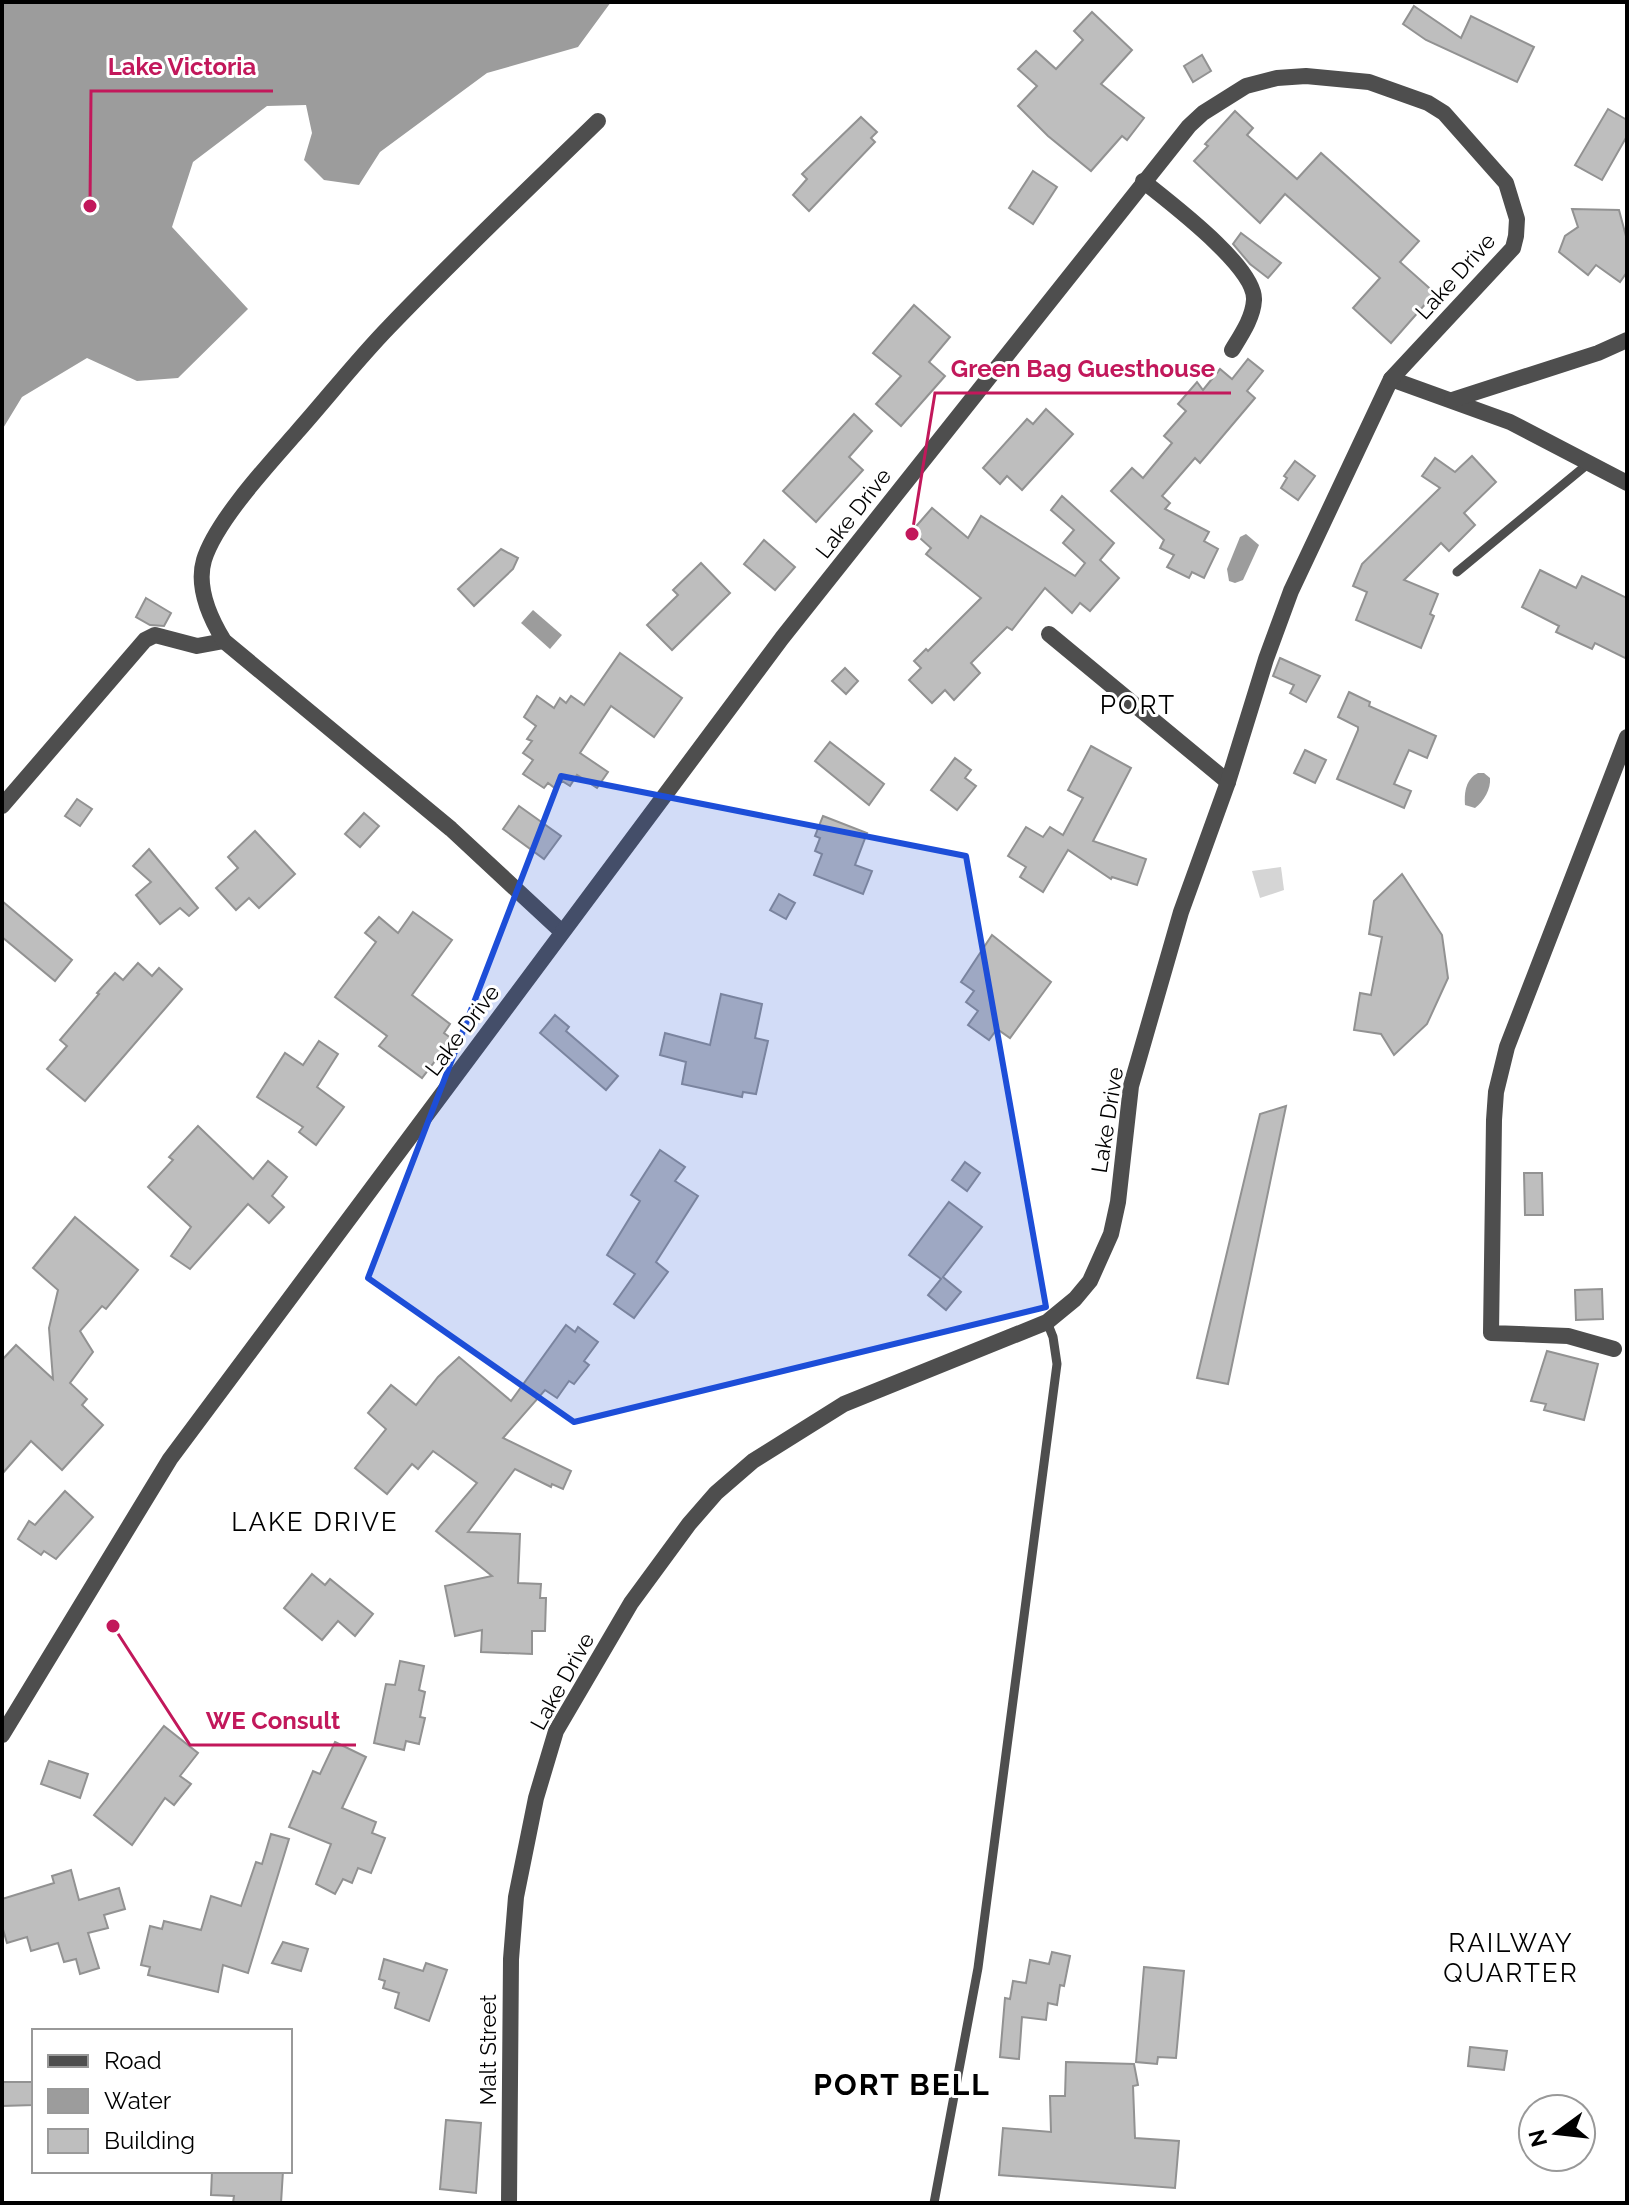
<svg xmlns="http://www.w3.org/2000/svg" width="1629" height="2205" font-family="Raleway,sans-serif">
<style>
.green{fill:#d5d5d5}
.water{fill:#9c9c9c}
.building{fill:#bebebe;stroke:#929292;stroke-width:2}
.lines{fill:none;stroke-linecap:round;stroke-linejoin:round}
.service{stroke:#4e4e4e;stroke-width:9}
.minor{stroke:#4e4e4e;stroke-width:16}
.marked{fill:#1d4ed8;fill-opacity:0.2;stroke:#1d4ed8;stroke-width:6;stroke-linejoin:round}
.labels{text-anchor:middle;stroke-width:6;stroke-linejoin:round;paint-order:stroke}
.street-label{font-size:22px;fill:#000;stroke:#fff}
.quarter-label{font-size:26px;letter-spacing:2px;fill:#000;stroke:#fff}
.district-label{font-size:30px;font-weight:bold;letter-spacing:2px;fill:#000;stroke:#fff}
.leader{fill:none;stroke:#c2185b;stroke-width:3}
.callout-dot{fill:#c2185b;stroke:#fff;stroke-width:3}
.callout-label{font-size:24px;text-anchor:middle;font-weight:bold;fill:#c2185b;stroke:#fff;stroke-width:6;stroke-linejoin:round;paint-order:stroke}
</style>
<rect width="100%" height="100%" fill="#fff"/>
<!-- green -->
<path class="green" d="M 1281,867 L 1284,890 L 1260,898 L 1252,871 Z"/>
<!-- water -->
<g class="water">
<path d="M 2,2 L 611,2 L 578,47 L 487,73 L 380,152 L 359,185 L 324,180 L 304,160 L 312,133 L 306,105 L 267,106 L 193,162 L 172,227 L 248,309 L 178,378 L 137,381 L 87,358 L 22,397 L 2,430 Z"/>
<path d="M 1246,534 L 1259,545 L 1243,580 L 1235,583 L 1229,581 L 1227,569 L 1240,537 Z"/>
<path d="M 533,610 L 562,635 L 550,649 L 521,623 Z"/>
<path d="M 1478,773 L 1484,773 L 1490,778 C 1491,789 1484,801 1475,808 L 1465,805 C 1464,792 1466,779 1478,773 Z"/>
</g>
<!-- building -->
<g class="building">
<path d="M 1414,6 L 1461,38 L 1471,16 L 1534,47 L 1517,82 L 1426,40 L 1403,24 Z"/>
<path d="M 1092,12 L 1132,50 L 1101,84 L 1144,118 L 1127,140 L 1122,136 L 1091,171 L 1048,136 L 1018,106 L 1037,86 L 1018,69 L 1036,51 L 1056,69 L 1083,40 L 1074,31 Z"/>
<path d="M 1202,55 L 1211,71 L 1193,82 L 1184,66 Z"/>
<path d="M 1608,109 L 1627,120 L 1627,136 L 1602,180 L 1575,165 Z"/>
<path d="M 1235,111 L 1253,128 L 1247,135 L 1297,179 L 1321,153 L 1419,241 L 1400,262 L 1435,293 L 1391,343 L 1353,308 L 1380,278 L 1285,194 L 1260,223 L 1194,161 L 1208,146 L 1205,144 Z"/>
<path d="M 861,117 L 877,132 L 871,138 L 875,142 L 809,211 L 793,195 L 807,179 L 802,174 Z"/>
<path d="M 1033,171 L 1057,187 L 1033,224 L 1009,208 Z"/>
<path d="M 1572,209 L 1619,210 L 1627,240 L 1627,272 L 1620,282 L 1596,265 L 1588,275 L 1559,252 L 1565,236 L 1578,227 Z"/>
<path d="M 1241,233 L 1281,263 L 1268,278 L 1250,264 L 1233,244 Z"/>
<path d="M 914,305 L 950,337 L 929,362 L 945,376 L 901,426 L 876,404 L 901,376 L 873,353 Z"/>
<path d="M 1248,359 L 1263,371 L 1247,391 L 1255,398 L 1200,463 L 1195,458 L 1162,496 L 1170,503 L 1165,509 L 1209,532 L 1204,541 L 1218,549 L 1204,578 L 1192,572 L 1189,578 L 1167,567 L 1174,555 L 1160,548 L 1164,540 L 1111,491 L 1132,468 L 1143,478 L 1172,443 L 1164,436 L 1186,411 L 1178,404 L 1197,382 L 1203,390 L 1220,369 L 1232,379 Z"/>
<path d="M 1046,409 L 1073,434 L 1022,490 L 1007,476 L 1000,484 L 983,468 L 1027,419 L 1033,424 Z"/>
<path d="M 854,414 L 872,431 L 849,457 L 863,470 L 816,522 L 783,491 Z"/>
<path d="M 1472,456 L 1496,482 L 1464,513 L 1475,525 L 1449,551 L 1441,543 L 1404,580 L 1438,594 L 1430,614 L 1434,616 L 1421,648 L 1356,620 L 1367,592 L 1353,586 L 1362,564 L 1440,488 L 1422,476 L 1435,458 L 1455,472 Z"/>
<path d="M 1295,461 L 1315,476 L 1298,500 L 1281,488 L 1287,478 L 1284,476 Z"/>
<path d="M 1062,496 L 1114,543 L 1100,560 L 1119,578 L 1090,611 L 1080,603 L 1072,613 L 1045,588 L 1012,630 L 1007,627 L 971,663 L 980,673 L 954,700 L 945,690 L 932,703 L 909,680 L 921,668 L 914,661 L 926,649 L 928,651 L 981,598 L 926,554 L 931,548 L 912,531 L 932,508 L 968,538 L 981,516 L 1075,576 L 1085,563 L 1063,543 L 1074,530 L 1051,510 Z"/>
<path d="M 764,540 L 795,567 L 775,590 L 744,564 Z"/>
<path d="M 501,549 L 518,558 L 513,569 L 474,606 L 458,589 Z"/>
<path d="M 701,563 L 730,593 L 672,650 L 647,625 L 678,595 L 673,590 Z"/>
<path d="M 1540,570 L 1576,588 L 1582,576 L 1627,598 L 1627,659 L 1595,643 L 1592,649 L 1556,632 L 1559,626 L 1522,607 Z"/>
<path d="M 146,598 L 171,613 L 164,626 L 150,625 L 136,617 Z"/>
<path d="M 620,653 L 682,698 L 654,737 L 611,706 L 580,753 L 608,772 L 597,788 L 577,775 L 570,786 L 562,781 L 556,789 L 548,783 L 544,788 L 523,774 L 533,760 L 523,753 L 532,741 L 527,739 L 536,726 L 524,717 L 537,696 L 554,708 L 560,698 L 566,703 L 571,696 L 584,705 Z"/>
<path d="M 1280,658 L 1320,676 L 1306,702 L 1290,693 L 1294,685 L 1273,676 Z"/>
<path d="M 845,668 L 858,681 L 846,694 L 832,681 Z"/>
<path d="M 1349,692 L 1370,702 L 1369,706 L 1436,736 L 1427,758 L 1409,750 L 1394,784 L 1411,791 L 1404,808 L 1337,779 L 1358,730 L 1358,727 L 1338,717 Z"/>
<path d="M 830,742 L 884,784 L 869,805 L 815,761 Z"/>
<path d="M 1091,746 L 1131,768 L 1093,841 L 1146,859 L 1137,885 L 1112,877 L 1111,879 L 1068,850 L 1043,892 L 1020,877 L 1026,867 L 1008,856 L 1026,827 L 1043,837 L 1050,827 L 1063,835 L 1083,798 L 1068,790 Z"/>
<path d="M 1305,750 L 1326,760 L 1315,783 L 1294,773 Z"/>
<path d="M 955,758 L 971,770 L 965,778 L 976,786 L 957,810 L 931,790 Z"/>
<path d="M 77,799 L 92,809 L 80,826 L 65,816 Z"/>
<path d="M 519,806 L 561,836 L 544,859 L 503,829 Z"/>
<path d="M 364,813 L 379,826 L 360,847 L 345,834 Z"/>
<path d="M 823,816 L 867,833 L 855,865 L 872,871 L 863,894 L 814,875 L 822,854 L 815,851 L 820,838 L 815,836 Z"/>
<path d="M 255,831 L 295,874 L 259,908 L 249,898 L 236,910 L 216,888 L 238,868 L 228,857 Z"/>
<path d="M 149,849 L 198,908 L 189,916 L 180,908 L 160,924 L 136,895 L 151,882 L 133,866 Z"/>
<path d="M 1402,874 L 1442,935 L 1448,978 L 1427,1024 L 1394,1055 L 1381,1034 L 1354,1030 L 1360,993 L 1371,995 L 1382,937 L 1369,934 L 1374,901 Z"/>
<path d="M 779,894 L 795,903 L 786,919 L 770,910 Z"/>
<path d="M 2,901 L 72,960 L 55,981 L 2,937 Z"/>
<path d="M 413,912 L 452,940 L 412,995 L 450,1024 L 444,1033 L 452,1039 L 422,1078 L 379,1046 L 387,1036 L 335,997 L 376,942 L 365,933 L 379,917 L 398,933 Z"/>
<path d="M 992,935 L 1051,982 L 1010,1038 L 997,1029 L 989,1040 L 968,1025 L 978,1011 L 966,1002 L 974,991 L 961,982 Z"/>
<path d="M 138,963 L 152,976 L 159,968 L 182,989 L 85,1101 L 47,1069 L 67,1046 L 60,1040 L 99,994 L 97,993 L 115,973 L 123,980 Z"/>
<path d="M 721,994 L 762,1004 L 755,1038 L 768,1041 L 756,1094 L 743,1092 L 742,1097 L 682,1084 L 686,1062 L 660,1055 L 665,1033 L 710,1045 Z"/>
<path d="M 555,1015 L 569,1027 L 566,1031 L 618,1076 L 606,1090 L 540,1033 Z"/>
<path d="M 319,1041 L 338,1054 L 317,1087 L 344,1107 L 316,1145 L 299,1132 L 303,1127 L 257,1097 L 285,1053 L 303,1065 Z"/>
<path d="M 1286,1106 L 1228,1384 L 1197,1378 L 1260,1114 Z"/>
<path d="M 198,1126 L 253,1179 L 268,1161 L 287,1177 L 272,1196 L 284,1207 L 269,1223 L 248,1204 L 190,1269 L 171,1256 L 191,1227 L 148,1187 L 173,1160 L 169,1157 Z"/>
<path d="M 660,1150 L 685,1167 L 675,1181 L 698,1196 L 656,1262 L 668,1272 L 634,1318 L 614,1304 L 635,1274 L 607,1255 L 640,1201 L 631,1195 Z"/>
<path d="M 965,1162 L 980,1173 L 967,1191 L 952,1180 Z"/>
<path d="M 1524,1173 L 1542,1173 L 1543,1215 L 1525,1215 Z"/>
<path d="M 949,1202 L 982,1227 L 943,1277 L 961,1292 L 946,1310 L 928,1295 L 941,1279 L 909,1255 Z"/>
<path d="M 75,1217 L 138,1270 L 106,1309 L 102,1306 L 80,1331 L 93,1352 L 70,1383 L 87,1399 L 82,1405 L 103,1425 L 62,1470 L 31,1441 L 2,1474 L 2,1360 L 16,1345 L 53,1379 L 49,1328 L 58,1290 L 33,1268 Z"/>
<path d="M 1602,1289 L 1603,1319 L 1576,1320 L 1575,1290 Z"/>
<path d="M 566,1325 L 575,1332 L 578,1327 L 598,1342 L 584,1361 L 589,1365 L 574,1384 L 569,1381 L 557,1398 L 545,1390 L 503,1438 L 571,1471 L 563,1489 L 552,1484 L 551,1487 L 515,1469 L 468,1532 L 520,1534 L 518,1583 L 541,1584 L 540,1598 L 546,1598 L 545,1631 L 532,1631 L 532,1654 L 481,1652 L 482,1630 L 455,1636 L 445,1586 L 492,1576 L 436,1531 L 477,1483 L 433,1451 L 418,1469 L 412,1464 L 387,1494 L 355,1468 L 386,1429 L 368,1413 L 391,1385 L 416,1405 L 438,1377 L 459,1357 L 511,1401 Z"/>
<path d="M 1547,1351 L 1598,1364 L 1584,1420 L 1544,1410 L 1546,1404 L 1531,1401 Z"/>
<path d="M 65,1491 L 93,1517 L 56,1559 L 44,1551 L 41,1555 L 18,1539 L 29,1521 L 35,1525 Z"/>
<path d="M 312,1574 L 325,1585 L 330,1579 L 373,1614 L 355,1636 L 338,1621 L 322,1640 L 284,1608 Z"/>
<path d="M 400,1661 L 424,1666 L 419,1690 L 425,1692 L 420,1717 L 425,1718 L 419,1744 L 406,1741 L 404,1750 L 374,1743 L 386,1684 L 395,1685 Z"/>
<path d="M 164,1726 L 198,1753 L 180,1776 L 191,1784 L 174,1805 L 165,1798 L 132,1845 L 94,1815 Z"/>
<path d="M 335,1742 L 366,1757 L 342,1808 L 376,1822 L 372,1833 L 385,1838 L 371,1873 L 358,1868 L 352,1883 L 343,1879 L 335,1894 L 316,1884 L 331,1844 L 289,1827 L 313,1771 L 320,1774 Z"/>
<path d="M 49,1761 L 88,1774 L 80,1798 L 41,1784 Z"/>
<path d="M 271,1834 L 289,1839 L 248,1973 L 223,1965 L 218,1992 L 148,1975 L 150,1967 L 141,1965 L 150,1926 L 162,1929 L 164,1921 L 201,1930 L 211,1896 L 241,1906 L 256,1862 L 262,1864 Z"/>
<path d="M 71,1870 L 79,1900 L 119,1888 L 125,1909 L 104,1915 L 108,1928 L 88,1933 L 99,1968 L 80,1974 L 76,1959 L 64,1962 L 58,1943 L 31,1951 L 27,1937 L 7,1943 L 2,1926 L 2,1899 L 54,1883 L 52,1876 Z"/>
<path d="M 283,1942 L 308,1949 L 301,1971 L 272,1963 Z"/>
<path d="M 1052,1952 L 1070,1956 L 1064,1986 L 1060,1985 L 1057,2005 L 1048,2003 L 1046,2020 L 1022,2017 L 1019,2059 L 1000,2057 L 1005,1998 L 1010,1999 L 1013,1981 L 1026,1983 L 1030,1960 L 1049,1964 Z"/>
<path d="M 384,1959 L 423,1971 L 426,1963 L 447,1970 L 429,2021 L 395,2008 L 399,1993 L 383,1988 L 385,1981 L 379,1979 Z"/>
<path d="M 1144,1967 L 1184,1971 L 1176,2058 L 1158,2057 L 1157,2064 L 1136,2062 Z"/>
<path d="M 1470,2047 L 1507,2051 L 1504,2070 L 1468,2066 Z"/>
<path d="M 1066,2062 L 1134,2064 L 1138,2085 L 1133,2086 L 1135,2138 L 1179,2141 L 1175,2188 L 999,2175 L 1003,2128 L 1051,2132 L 1050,2096 L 1065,2096 Z"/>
<path d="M 2,2082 L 34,2082 L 34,2105 L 2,2106 Z"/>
<path d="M 446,2120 L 481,2123 L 476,2193 L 440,2189 Z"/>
<path d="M 212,2171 L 283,2171 L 281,2203 L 233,2203 L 234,2196 L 211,2195 Z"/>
</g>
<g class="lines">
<!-- service -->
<g class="service">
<path d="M 1457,572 L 1589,463"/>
<path d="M 934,2203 L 978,1968 L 1057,1364 L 1053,1337 L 1047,1322"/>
</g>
<!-- minor -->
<g class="minor">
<path d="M 1143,181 C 1169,202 1256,267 1254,300 C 1253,318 1241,335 1232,350"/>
<path d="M 1391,379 L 1510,422 L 1627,483"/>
<path d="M 1452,400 L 1598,353 L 1627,340"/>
<path d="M 1049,634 L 1228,782"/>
<path d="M 2,806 L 145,640 L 155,635 L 197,646 L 224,641"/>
<path d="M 562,932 L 451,829 L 224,641 C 210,618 196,587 204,560 C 216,521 269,464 297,432 C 328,397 357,360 389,327 C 457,256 528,189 598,121"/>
<path d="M 1614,1349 L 1568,1336 L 1491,1333 L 1494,1120 L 1496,1092 L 1507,1047 L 1627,737"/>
<path d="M 2,1735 L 170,1459 L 782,638 L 1189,126 L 1203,113 L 1246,86 L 1277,78 L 1306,76 L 1369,82 L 1428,103 L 1444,113 L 1506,183 L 1517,219 L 1516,236 L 1513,248 L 1391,379 L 1291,591 L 1266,659 L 1228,782 L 1181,912 L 1131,1086 L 1118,1202 L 1111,1234 L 1090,1281 L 1075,1299 L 1047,1322 L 844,1404 L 753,1461 L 716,1493 L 689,1524 L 631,1603 L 556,1731 L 536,1798 L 516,1897 L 511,1959 L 509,2203"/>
</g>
</g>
<!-- marked area -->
<path class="marked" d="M 561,776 L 966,856 L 1046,1307 L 574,1422 L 368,1278 Z"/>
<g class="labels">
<!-- street labels -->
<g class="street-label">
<text transform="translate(1455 276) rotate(-48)" y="8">Lake Drive</text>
<text transform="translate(853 513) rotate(-52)" y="8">Lake Drive</text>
<text transform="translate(462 1030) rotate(-53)" y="8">Lake Drive</text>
<text transform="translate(1107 1120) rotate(-81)" y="8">Lake Drive</text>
<text transform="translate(562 1681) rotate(-61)" y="8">Lake Drive</text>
<text transform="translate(488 2050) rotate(-90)" y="8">Malt Street</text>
</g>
<!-- quarter labels -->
<g class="quarter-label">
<text x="1138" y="714">PORT</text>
<text x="315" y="1531">LAKE DRIVE</text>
<text x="1511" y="1952">RAILWAY<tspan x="1511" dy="30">QUARTER</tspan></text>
</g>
<!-- district labels -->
<g class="district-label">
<text x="902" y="2095">PORT BELL</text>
</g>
</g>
<!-- callouts -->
<path class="leader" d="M90 206L91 91H273M912 534L935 393H1231M113 1626L190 1745H356"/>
<g class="callout-dot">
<circle cx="90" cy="206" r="8"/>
<circle cx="912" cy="534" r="8"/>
<circle cx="113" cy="1626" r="8"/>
</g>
<g class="callout-label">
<text x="182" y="75">Lake Victoria</text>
<text x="1083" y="377">Green Bag Guesthouse</text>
<text x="273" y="1729">WE Consult</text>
</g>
<!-- border -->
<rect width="1629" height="2205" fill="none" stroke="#000000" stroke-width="8"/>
<!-- legend -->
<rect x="32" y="2029" width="260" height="144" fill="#ffffff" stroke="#999999" stroke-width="2"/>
<rect x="48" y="2055" width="40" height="12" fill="#4e4e4e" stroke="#999999" stroke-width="2"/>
<text x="104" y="2069" font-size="24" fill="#000000">Road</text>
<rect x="48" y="2089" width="40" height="24" fill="#9c9c9c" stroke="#999999" stroke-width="2"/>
<text x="104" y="2109" font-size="24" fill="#000000">Water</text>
<rect x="48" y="2129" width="40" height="24" fill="#bebebe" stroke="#999999" stroke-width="2"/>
<text x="104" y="2149" font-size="24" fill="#000000">Building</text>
<!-- north arrow -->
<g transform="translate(1557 2133) rotate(255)"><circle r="38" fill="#ffffff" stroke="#999999" stroke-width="2"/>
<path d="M0-6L14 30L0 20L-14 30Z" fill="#000000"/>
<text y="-12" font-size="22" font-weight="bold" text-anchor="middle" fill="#000000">N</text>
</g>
</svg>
